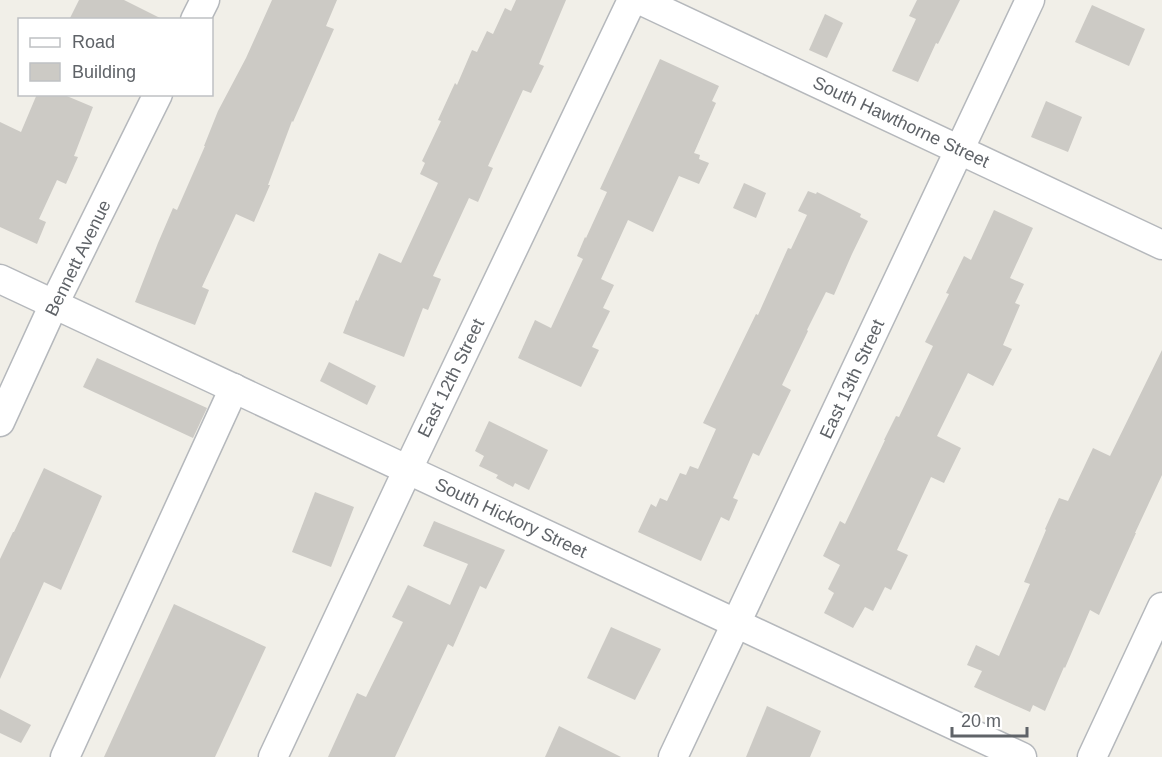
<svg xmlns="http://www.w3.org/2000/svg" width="1162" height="757" font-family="Arial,sans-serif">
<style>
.building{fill:#cccac5}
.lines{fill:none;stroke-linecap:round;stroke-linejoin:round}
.minor-casing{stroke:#b5b8bc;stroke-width:31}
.minor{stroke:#fff;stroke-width:28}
.labels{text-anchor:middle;stroke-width:4.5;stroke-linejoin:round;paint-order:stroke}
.street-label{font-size:18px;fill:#5f6368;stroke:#fff}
</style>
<rect width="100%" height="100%" fill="#f1efe8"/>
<!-- building -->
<g class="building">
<path d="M 79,0 L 124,0 L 164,20 L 69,20 Z"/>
<path d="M 272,0 L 337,0 L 326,26 L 334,29 L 293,122 L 292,121 L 268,185 L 270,185 L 254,222 L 236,214 L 202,287 L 209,290 L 195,325 L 135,302 L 158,243 L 173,208 L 177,210 L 205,146 L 204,146 L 218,111 L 246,58 Z"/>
<path d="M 516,0 L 566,0 L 539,64 L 544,66 L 531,93 L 523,90 L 488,166 L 493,168 L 478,202 L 469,198 L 433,276 L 441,279 L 428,310 L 423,308 L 404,357 L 343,333 L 356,300 L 358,301 L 379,253 L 401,263 L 438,183 L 420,174 L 425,163 L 422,161 L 441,121 L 438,120 L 455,83 L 457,85 L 472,50 L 477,52 L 487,31 L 493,34 L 505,8 L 511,11 Z"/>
<path d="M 917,0 L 960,0 L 938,44 L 936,43 L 918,82 L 892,71 L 916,19 L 909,16 Z"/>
<path d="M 1092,5 L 1145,29 L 1129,66 L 1075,42 Z"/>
<path d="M 825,14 L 843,23 L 827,58 L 809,50 Z"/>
<path d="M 660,59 L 719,86 L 712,101 L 716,103 L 694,153 L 700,155 L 699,159 L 709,163 L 699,184 L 679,176 L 653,232 L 628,220 L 601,279 L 614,285 L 603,308 L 610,311 L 592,347 L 599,350 L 581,387 L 518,358 L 535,320 L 551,328 L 583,259 L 577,256 L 585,237 L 586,238 L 607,192 L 600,189 Z"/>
<path d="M 37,94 L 62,94 L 93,107 L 74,156 L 78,157 L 66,184 L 57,180 L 39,219 L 46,222 L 37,244 L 0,227 L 0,122 L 21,132 Z"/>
<path d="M 1046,101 L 1082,117 L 1068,152 L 1031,137 Z"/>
<path d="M 744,183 L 766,193 L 756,218 L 733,208 Z"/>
<path d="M 808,191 L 816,194 L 817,192 L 861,214 L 860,217 L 868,221 L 852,254 L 834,295 L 826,292 L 807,330 L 808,331 L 782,385 L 791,390 L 759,456 L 753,453 L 733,498 L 738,500 L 729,521 L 721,517 L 701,561 L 638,532 L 651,504 L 656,507 L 660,498 L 667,501 L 680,473 L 686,475 L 690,466 L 698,469 L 716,429 L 703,423 L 756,314 L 758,315 L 788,248 L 791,249 L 807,215 L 798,211 Z"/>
<path d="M 994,210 L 1033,228 L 1010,278 L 1024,284 L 1015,303 L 1020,305 L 1003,345 L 1012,349 L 993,386 L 968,373 L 937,436 L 961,448 L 944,483 L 931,477 L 897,550 L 908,555 L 891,590 L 885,587 L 873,611 L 865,607 L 853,628 L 824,613 L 834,593 L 828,589 L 840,565 L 823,556 L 840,521 L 845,524 L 885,440 L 884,440 L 896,416 L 899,417 L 933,346 L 925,342 L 949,294 L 946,293 L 964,256 L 971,260 Z"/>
<path d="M 1162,350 L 1162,475 L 1135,533 L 1136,533 L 1099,615 L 1090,610 L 1065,668 L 1064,667 L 1045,711 L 1033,705 L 1030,712 L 974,687 L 982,671 L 967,665 L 976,645 L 999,656 L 1030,584 L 1024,582 L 1046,530 L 1045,529 L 1059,498 L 1068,501 L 1093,448 L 1110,456 Z"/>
<path d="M 97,358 L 207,408 L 193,438 L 83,387 Z"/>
<path d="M 329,362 L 376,386 L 367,405 L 320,381 Z"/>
<path d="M 489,421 L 548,450 L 529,490 L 515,483 L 513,487 L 496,478 L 498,475 L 479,466 L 484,456 L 475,451 Z"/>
<path d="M 44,468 L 102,496 L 61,590 L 44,582 L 0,679 L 0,559 L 13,532 L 14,532 Z"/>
<path d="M 315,492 L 354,507 L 331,567 L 292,552 Z"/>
<path d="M 434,521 L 505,550 L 486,589 L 480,586 L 453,647 L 448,644 L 395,757 L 328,757 L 357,693 L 366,697 L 403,622 L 392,617 L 408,585 L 450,605 L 468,564 L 423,546 Z"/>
<path d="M 174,604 L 266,647 L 215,757 L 104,757 Z"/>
<path d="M 611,627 L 661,649 L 635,700 L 587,678 Z"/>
<path d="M 767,706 L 821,731 L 810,757 L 746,757 Z"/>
<path d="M 0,709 L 31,725 L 21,743 L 0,733 Z"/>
<path d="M 559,726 L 621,757 L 545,757 Z"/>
</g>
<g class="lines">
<defs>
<g id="minor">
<path d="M 640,0 L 1162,245"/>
<path d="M 195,20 L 205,0"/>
<path d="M 0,279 L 1022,757"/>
<path d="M 0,422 L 54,304 L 158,94"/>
<path d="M 65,757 L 234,388"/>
<path d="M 273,757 L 408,469 L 632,0"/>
<path d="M 673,757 L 1030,0"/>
<path d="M 1092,757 L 1162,607"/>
</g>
</defs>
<!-- minor casing -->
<use href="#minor" class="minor-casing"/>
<!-- minor -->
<use href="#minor" class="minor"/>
</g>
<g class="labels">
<!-- street labels -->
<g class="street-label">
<text transform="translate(901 122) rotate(25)" y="6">South Hawthorne Street</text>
<text transform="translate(78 258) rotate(-64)" y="6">Bennett Avenue</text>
<text transform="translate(451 378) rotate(-64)" y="6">East 12th Street</text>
<text transform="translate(852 379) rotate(-65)" y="6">East 13th Street</text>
<text transform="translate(511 518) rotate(25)" y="6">South Hickory Street</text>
</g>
</g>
<!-- legend -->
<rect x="18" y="18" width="195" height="78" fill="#ffffff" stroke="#bfc1c3" stroke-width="1.5"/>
<rect x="30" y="38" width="30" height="9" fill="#ffffff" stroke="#bfc1c3" stroke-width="1.5"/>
<text x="72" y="48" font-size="18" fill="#5f6368">Road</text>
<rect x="30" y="63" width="30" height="18" fill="#cccac5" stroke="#bfc1c3" stroke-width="1.5"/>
<text x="72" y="78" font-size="18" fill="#5f6368">Building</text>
<!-- scale -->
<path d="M952 727v9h75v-9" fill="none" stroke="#5f6368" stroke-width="3"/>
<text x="961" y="727" font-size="18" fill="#5f6368" stroke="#ffffff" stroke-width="4.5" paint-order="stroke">20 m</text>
</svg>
